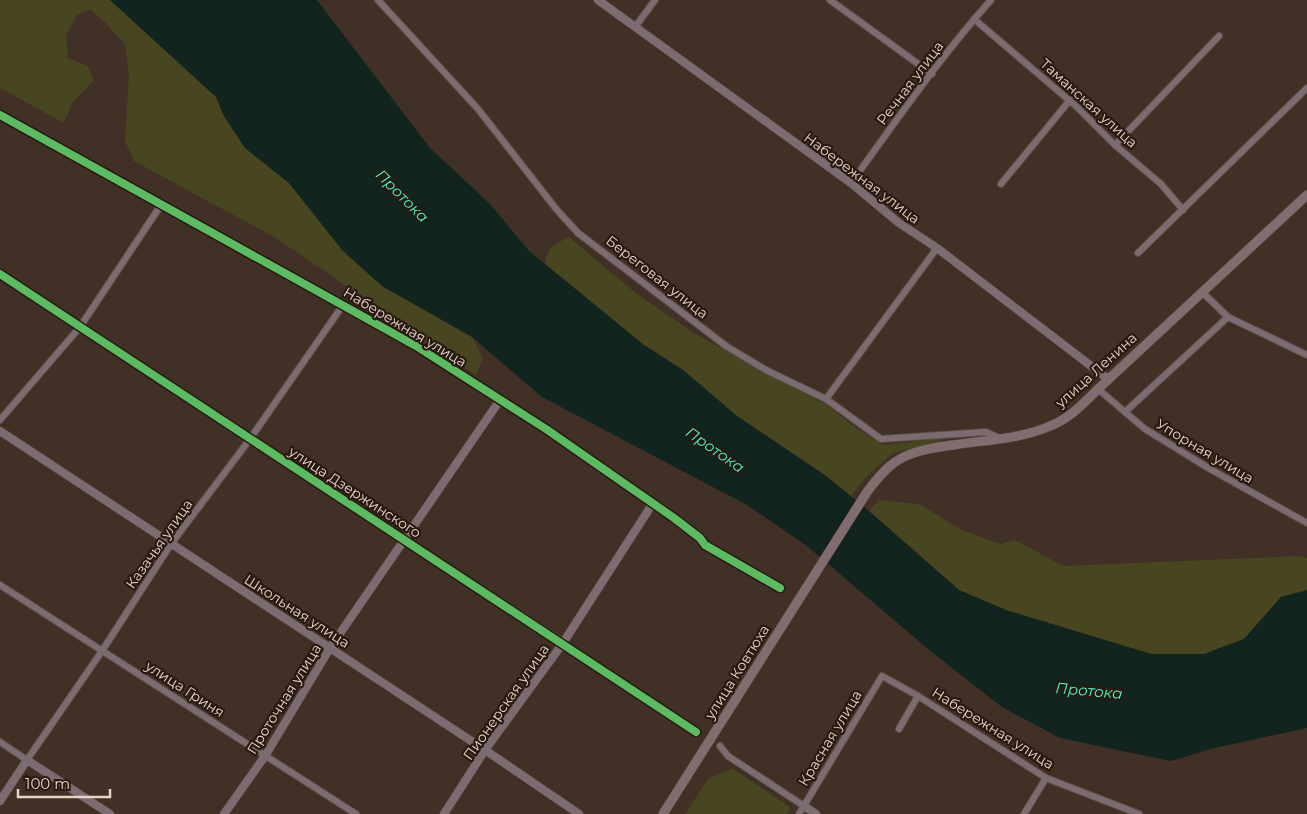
<svg xmlns="http://www.w3.org/2000/svg" width="1307" height="814" font-family="Montserrat,sans-serif">
<style>
.green{fill:#474621}
.water{fill:#11241d}
.lines{fill:none;stroke-linecap:round;stroke-linejoin:round}
.minor-casing{stroke:#5c4e45;stroke-width:8}
.tertiary-casing{stroke:#5c4e45;stroke-width:9}
.secondary-casing{stroke:#5c4e45;stroke-width:10}
.minor{stroke:#7c6b70;stroke-width:6}
.tertiary{stroke:#7c6b70;stroke-width:8}
.secondary{stroke:#816c70;stroke-width:9}
.cycleway-casing{stroke:#281a11;stroke-width:11}
.cycleway{stroke:#5cba63;stroke-width:8}
.labels{text-anchor:middle;stroke-width:4.5;stroke-linejoin:round;paint-order:stroke}
.street-label{font-size:14px;fill:#e7d3c7;stroke:#281a11}
.water-label{font-size:15px;font-style:italic;fill:#46f6c8;stroke:#281a11}
</style>
<rect width="100%" height="100%" fill="#413025"/>
<!-- green -->
<g class="green">
<path d="M 0,0 L 110,0 L 216,97 L 224,116 L 245,148 L 289,183 L 343,251 L 382,286 L 472,337 L 483,358 L 476,375 L 407,331 L 332,276 L 274,237 L 134,161 L 125,141 L 129,74 L 125,45 L 107,24 L 90,9 L 76,16 L 66,36 L 68,58 L 88,66 L 94,80 L 72,103 L 64,123 L 0,88 Z"/>
<path d="M 569,237 L 633,291 L 695,334 L 824,403 L 855,427 L 883,445 L 941,438 L 943,440 L 893,453 L 867,476 L 851,496 L 826,476 L 737,416 L 683,370 L 644,345 L 545,264 C 548,246 554,245 569,237 Z"/>
<path d="M 879,500 L 919,504 L 962,530 L 1000,544 L 1015,540 L 1063,566 L 1299,556 L 1307,558 L 1307,593 L 1281,597 L 1244,639 L 1204,654 L 1151,654 L 1006,610 L 959,590 L 869,511 Z"/>
<path d="M 732,768 L 791,808 L 787,814 L 685,814 L 708,779 Z"/>
</g>
<!-- water -->
<path class="water" d="M 110,0 L 317,0 L 430,148 L 490,204 L 529,251 L 644,345 L 683,370 L 737,416 L 826,476 L 869,511 L 959,590 L 1006,610 L 1151,654 L 1204,654 L 1244,639 L 1281,597 L 1307,590 L 1307,728 L 1214,748 L 1171,761 L 1060,738 L 1002,707 L 934,654 L 807,546 L 747,505 L 542,397 L 472,337 L 382,286 L 343,251 L 289,183 L 245,148 L 224,116 L 216,97 Z"/>
<g class="lines">
<defs>
<g id="minor">
<path d="M 378,0 L 478,109 L 557,210 L 578,233 L 726,346 L 766,370 L 826,399 L 881,439 L 986,432 L 999,438"/>
<path d="M 830,0 L 932,74"/>
<path d="M 974,19 L 1077,107 L 1115,145 L 1161,184 L 1183,210"/>
<path d="M 635,27 L 655,0"/>
<path d="M 0,115 L 416,346 L 546,429 L 674,518 L 700,538 L 705,545 L 780,588"/>
<path d="M 1115,145 L 1219,36"/>
<path d="M 851,183 C 896,121 940,57 991,0"/>
<path d="M 1001,184 L 1070,100"/>
<path d="M 1138,253 L 1307,88"/>
<path d="M 0,274 L 405,540"/>
<path d="M 1202,292 L 1228,317 L 1307,355"/>
<path d="M 1098,389 L 1145,429 L 1210,469 L 1307,523"/>
<path d="M 826,399 L 937,248"/>
<path d="M 1125,412 L 1228,317"/>
<path d="M 0,420 L 80,327 L 161,205"/>
<path d="M 0,585 L 356,814"/>
<path d="M 563,643 L 696,732"/>
<path d="M 918,696 L 1046,778 L 1139,814"/>
<path d="M 0,742 L 27,760 L 102,651 L 171,544 L 250,439 L 343,305"/>
<path d="M 720,746 L 728,756 L 804,806"/>
<path d="M 799,814 L 882,676 L 918,696 L 899,729"/>
<path d="M 1024,814 L 1046,778"/>
</g>
<g id="tertiary">
<path d="M 598,0 L 851,183 L 899,223 L 937,248 L 1108,379"/>
<path d="M 0,431 L 485,750 L 579,814"/>
<path d="M 405,540 L 563,643"/>
<path d="M 0,801 L 27,760 L 110,814"/>
<path d="M 804,806 L 816,814"/>
<path d="M 224,814 L 265,756 L 330,648 L 500,400"/>
<path d="M 444,814 L 485,750 L 563,643 L 653,503"/>
</g>
<path id="secondary" d="M 663,814 L 867,492 C 875,481 884,470 895,462 C 913,450 933,448 953,445 C 985,440 1021,439 1050,426 C 1069,419 1084,403 1098,389 L 1307,195"/>
</defs>
<!-- minor casing -->
<use href="#minor" class="minor-casing"/>
<!-- tertiary casing -->
<use href="#tertiary" class="tertiary-casing"/>
<!-- secondary casing -->
<use href="#secondary" class="secondary-casing"/>
<!-- minor -->
<use href="#minor" class="minor"/>
<!-- tertiary -->
<use href="#tertiary" class="tertiary"/>
<!-- secondary -->
<use href="#secondary" class="secondary"/>
<defs>
<g id="cycleway">
<path d="M 0,115 L 416,346 L 546,429 L 674,518 L 700,538 L 705,545 L 780,588"/>
<path d="M 0,274 L 696,732"/>
</g>
</defs>
<!-- cycleway casing -->
<use href="#cycleway" class="cycleway-casing"/>
<!-- cycleway -->
<use href="#cycleway" class="cycleway"/>
</g>
<g class="labels">
<!-- street labels -->
<g class="street-label">
<text transform="translate(910 83) rotate(-53)" y="5">Речная улица</text>
<text transform="translate(1089 103) rotate(42)" y="5">Таманская улица</text>
<text transform="translate(862 178) rotate(37)" y="5">Набережная улица</text>
<text transform="translate(657 277) rotate(38)" y="5">Береговая улица</text>
<text transform="translate(405 327) rotate(31)" y="5">Набережная улица</text>
<text transform="translate(1096 370) rotate(-42)" y="5">улица Ленина</text>
<text transform="translate(1205 451) rotate(31)" y="5">Упорная улица</text>
<text transform="translate(355 492) rotate(33)" y="5">улица Дзержинского</text>
<text transform="translate(159 544) rotate(-55)" y="5">Казачья улица</text>
<text transform="translate(297 611) rotate(33)" y="5">Школьная улица</text>
<text transform="translate(737 672) rotate(-58)" y="5">улица Ковтюха</text>
<text transform="translate(185 689) rotate(33)" y="5">улица Гриня</text>
<text transform="translate(284 699) rotate(-58)" y="5">Проточная улица</text>
<text transform="translate(506 702) rotate(-55)" y="5">Пионерская улица</text>
<text transform="translate(993 728) rotate(32)" y="5">Набережная улица</text>
<text transform="translate(830 738) rotate(-59)" y="5">Красная улица</text>
</g>
<!-- water labels -->
<g class="water-label">
<text transform="translate(402 196) rotate(45)" y="5">Протока</text>
<text transform="translate(715 450) rotate(35)" y="5">Протока</text>
<text transform="translate(1089 691) rotate(5)" y="5">Протока</text>
</g>
</g>
<!-- scale -->
<path d="M18 789v8h92v-8" fill="none" stroke="#e7d3c7" stroke-width="2.5"/>
<text x="25" y="789" font-size="15" fill="#e7d3c7" stroke="#281a11" stroke-width="4" paint-order="stroke">100 m</text>
</svg>
